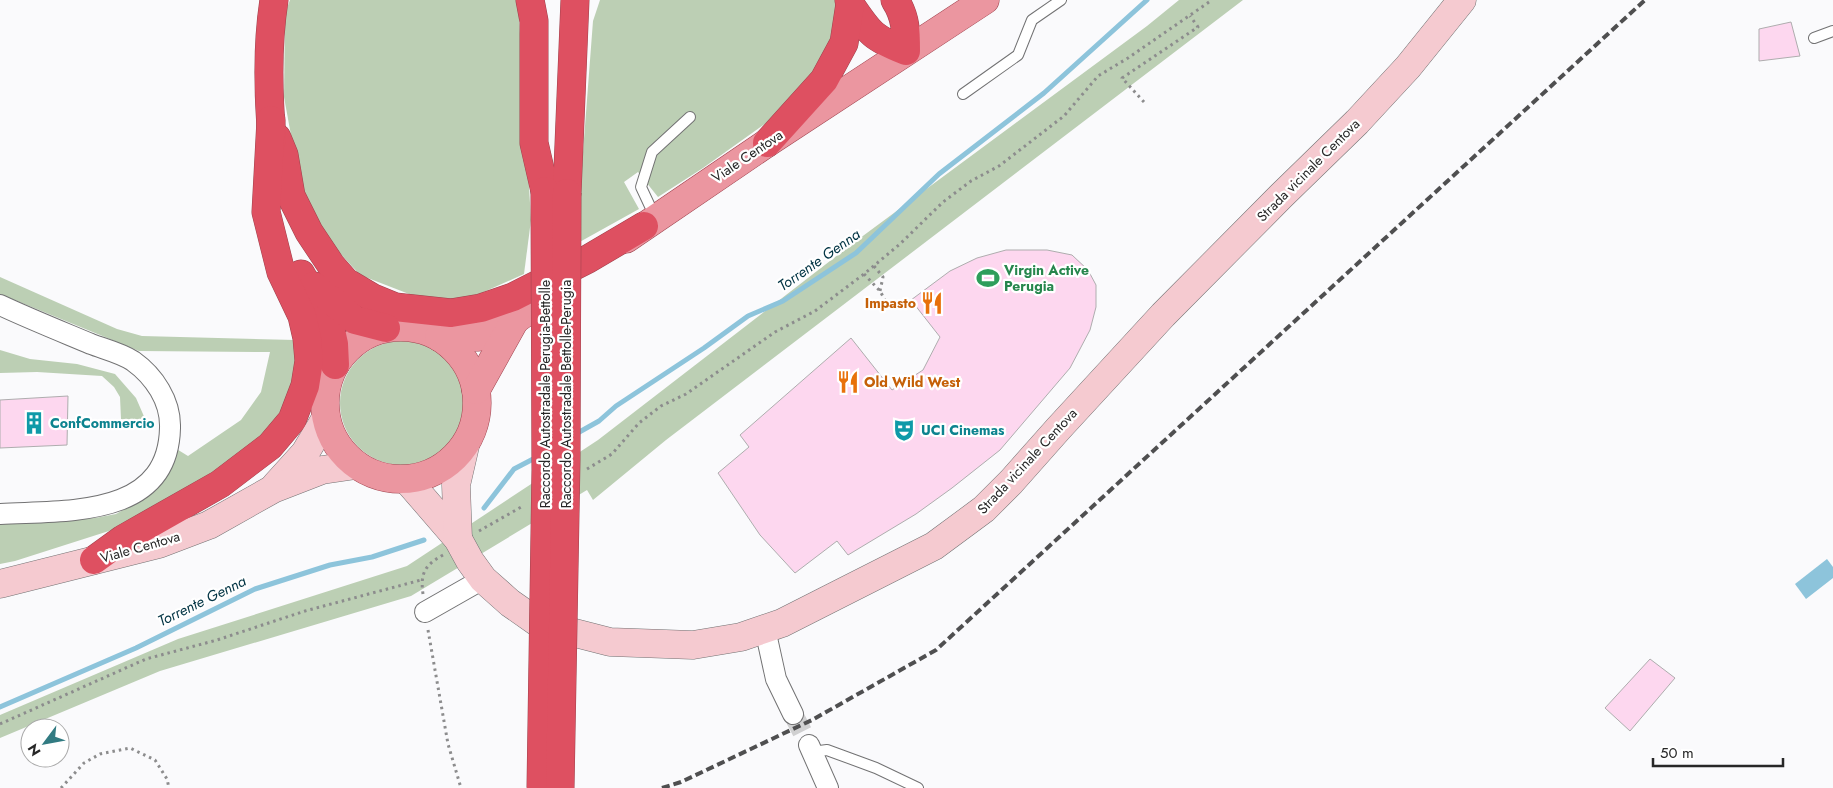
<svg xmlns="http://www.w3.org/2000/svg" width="1833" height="788" font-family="Jost,sans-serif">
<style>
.green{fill:#bccfb4}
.water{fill:#8dc4db}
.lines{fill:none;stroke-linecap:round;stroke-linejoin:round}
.stream{stroke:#8dc4db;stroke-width:5}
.building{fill:#fdd7ef;stroke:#aeadae}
.street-tunnel{stroke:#d0d0d1;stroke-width:20;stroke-dasharray:20 10;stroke-linecap:butt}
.lane-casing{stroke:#727273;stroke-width:12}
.street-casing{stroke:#727273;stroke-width:22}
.secondary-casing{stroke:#727273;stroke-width:29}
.primary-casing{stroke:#9e424d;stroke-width:29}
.highway-casing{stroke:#9e424d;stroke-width:29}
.path{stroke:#8c8c8d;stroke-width:3;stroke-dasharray:2.5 4;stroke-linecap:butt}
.lane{stroke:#fff;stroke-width:10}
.street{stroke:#fff;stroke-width:20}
.secondary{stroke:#f5cad0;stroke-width:28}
.primary{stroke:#eb96a0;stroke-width:28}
.highway{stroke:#de5061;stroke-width:28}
.rail{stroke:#4f4f50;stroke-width:4;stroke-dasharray:8 4;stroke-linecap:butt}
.highway-bridge-casing{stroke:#9e424d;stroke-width:29;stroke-linecap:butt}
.highway-bridge{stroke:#de5061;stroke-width:28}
.labels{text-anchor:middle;stroke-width:4.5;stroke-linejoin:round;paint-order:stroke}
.street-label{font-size:14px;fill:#272727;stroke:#fff}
.leisure-label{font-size:14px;font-weight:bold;fill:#27864d;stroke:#fff;text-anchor:start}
.food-label{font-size:14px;font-weight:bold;fill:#c56008;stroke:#fff;text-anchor:end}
.culture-label{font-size:14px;font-weight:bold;fill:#0d838f;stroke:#fff;text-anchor:start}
.water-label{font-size:15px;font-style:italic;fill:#003343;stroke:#fff}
</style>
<rect width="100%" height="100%" fill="#fafafc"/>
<!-- green -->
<g class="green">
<path d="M 290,0 L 518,0 L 531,220 L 524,274 L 468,299 L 422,299 L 360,275 L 314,225 L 299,179 L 284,97 L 285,13 Z"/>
<path d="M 600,0 L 836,0 L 837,15 L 827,58 L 783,111 L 703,168 L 658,197 L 638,172 L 624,182 L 639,209 L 576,244 L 593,21 Z"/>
<path d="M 1179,0 L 1243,0 L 666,440 L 593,500 L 587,490 L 411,596 L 160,671 L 0,738 L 0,715 L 178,639 L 407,566 L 598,440 L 852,244 L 1147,26 Z"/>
<path d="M 0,277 L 117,329 L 142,336 L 295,340 L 295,379 L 284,406 L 265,435 L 217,476 L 112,530 L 15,561 L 0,564 L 0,523 L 95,518 L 116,514 L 152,493 L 163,480 L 171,463 L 175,448 L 188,456 L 241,420 L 261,392 L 270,352 L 139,351 L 0,294 Z"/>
<circle cx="402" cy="403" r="62"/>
<path d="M 0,350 L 30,359 L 77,364 L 115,374 L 136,398 L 146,421 L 121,419 L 120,397 L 114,387 L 102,376 L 37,372 L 0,373 Z"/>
</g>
<!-- water -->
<path class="water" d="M 1827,559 L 1833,567 L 1833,578 L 1806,599 L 1795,584 Z"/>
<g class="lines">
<!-- stream -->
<g class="stream">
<path d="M 574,435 L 599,421 L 616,406 L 704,348 L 748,316 L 783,301 L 856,253 L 939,174 L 1044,93 L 1147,0"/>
<path d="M 484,508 L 514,469 L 537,457"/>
<path d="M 0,707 L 136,648 L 255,589 L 330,565 L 372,557 L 424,540"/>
</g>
</g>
<!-- building -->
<g class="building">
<path d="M 1791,22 L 1800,56 L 1759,61 L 1759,29 Z"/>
<path d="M 1006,250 L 1047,250 L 1072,255 L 1088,270 L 1096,285 L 1096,307 L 1090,330 L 1070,368 L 1000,450 L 952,488 L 916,514 L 848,555 L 837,541 L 795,573 L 760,535 L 718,473 L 749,447 L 740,435 L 851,338 L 892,390 L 923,370 L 940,337 L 911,300 L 950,271 L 977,258 Z"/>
<path d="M 68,396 L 67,445 L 0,448 L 0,400 Z"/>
<path d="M 1650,659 L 1675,678 L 1630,731 L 1605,708 Z"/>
</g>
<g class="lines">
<!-- street-tunnel -->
<path class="street-tunnel" d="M 793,714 L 809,745"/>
<defs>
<g id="lane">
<path d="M 1814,38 L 1833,31"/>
<path d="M 963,94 L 1018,55 L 1032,20 L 1061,0"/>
<path d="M 655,217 L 641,187 L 652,152 L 690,117"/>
<path d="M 812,752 L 827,750 L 876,768 L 918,788"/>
</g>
<g id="street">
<path d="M 0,305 C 30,319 60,331 91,344 C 104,349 121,353 133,361 C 154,376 171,401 170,428 C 168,519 65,510 0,514"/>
<path d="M 425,612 L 483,579"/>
<path d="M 765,629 L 776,679 L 793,714"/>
<path d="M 809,745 L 828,788"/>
</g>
<g id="secondary">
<path d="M 407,480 L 458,539 L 470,561 L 483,579 L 510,603 L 540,624 L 610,642 L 693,645 L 741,637 L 782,623 L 934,546 L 984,509 L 1011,482 L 1058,429 L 1163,315 L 1281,196 L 1357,122 L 1408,67 L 1462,0"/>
<path d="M 276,485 L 305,453 L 326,418"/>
<path d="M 458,539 L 456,485 L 465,446"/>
<path d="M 0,584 L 159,544 L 209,525 L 273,489 L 322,470 L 356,465"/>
</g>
<g id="primary">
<path d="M 626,239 L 767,143 L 985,0"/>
<circle cx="401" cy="403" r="76"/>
<path d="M 439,337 L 478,337 L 515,320 L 561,287"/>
<path d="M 476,390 L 515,320"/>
</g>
<g id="highway">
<path d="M 530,0 L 534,21 L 534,143 L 545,191"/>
<path d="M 849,0 L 850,4 C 870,34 873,38 906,51 C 906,32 906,17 895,0"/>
<path d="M 277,138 L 284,155 L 291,196 L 309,232 L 331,265 L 346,282 L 373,298 L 395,307 L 451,313 L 481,308 L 513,297 L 588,259 L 644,226"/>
<path d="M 272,139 C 268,93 267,45 274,0"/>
<path d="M 767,143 L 824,80 L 844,43 L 850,4"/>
<path d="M 567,193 L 575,0"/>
<path d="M 301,274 L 330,326 L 334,344 L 335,365"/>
<path d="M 314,286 L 355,320 L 386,328"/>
<path d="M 94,560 L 123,539 L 220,484 L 270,446 L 292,420 L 305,386 L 309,361 L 307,338 L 302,316 L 281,272 L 266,212 L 271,120"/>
</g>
</defs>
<!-- lane casing -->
<use href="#lane" class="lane-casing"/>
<!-- street casing -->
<use href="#street" class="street-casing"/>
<!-- secondary casing -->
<use href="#secondary" class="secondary-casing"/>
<!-- primary casing -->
<use href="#primary" class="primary-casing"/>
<!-- highway casing -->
<use href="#highway" class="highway-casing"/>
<!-- path -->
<g class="path">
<path d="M 1144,102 L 1122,78 L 1198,27 L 1190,16"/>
<path d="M 874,266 L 883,277 L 880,291"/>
<path d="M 864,274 L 880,291 L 886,302"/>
<path d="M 587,469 L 612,454 L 639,423 L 661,406 L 686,394 L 775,332 L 815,311 L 864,274 L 900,244 L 943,202 L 971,181 L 999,166 L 1064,116 L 1098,76 L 1128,58 L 1212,0"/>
<path d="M 479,531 L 523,506"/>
<path d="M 423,594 C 420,573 425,565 443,555"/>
<path d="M 428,630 L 448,744 L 461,788"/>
<path d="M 0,724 L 146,659 L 217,640 L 305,611 L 421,580"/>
<path d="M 61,788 L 84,763 L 100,754 L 130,748 L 155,760 L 167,779 L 169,788"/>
</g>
<!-- lane -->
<use href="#lane" class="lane"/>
<!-- street -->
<use href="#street" class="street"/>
<!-- secondary -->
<use href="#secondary" class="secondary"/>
<!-- primary -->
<use href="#primary" class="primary"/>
<!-- highway -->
<use href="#highway" class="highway"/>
<!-- rail -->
<path class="rail" d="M 662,788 L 681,782 L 812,720 L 936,650 L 1645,0"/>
<defs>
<g id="highway-bridge">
<path d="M 541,788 L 546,470 L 545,191"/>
<path d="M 560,788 L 566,459 L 567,193"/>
</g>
</defs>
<!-- highway-bridge casing -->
<use href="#highway-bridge" class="highway-bridge-casing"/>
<!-- highway-bridge -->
<use href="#highway-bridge" class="highway-bridge"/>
</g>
<!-- icons -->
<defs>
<symbol id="stadium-bare" viewBox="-9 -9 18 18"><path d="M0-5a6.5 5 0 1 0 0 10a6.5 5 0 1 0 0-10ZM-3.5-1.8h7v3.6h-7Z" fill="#2e9e5b" stroke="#fff" stroke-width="2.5" paint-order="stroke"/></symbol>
<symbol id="restaurant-bare" viewBox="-9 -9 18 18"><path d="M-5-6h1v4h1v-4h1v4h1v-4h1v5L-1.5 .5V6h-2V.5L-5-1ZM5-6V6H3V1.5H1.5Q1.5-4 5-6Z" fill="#e8710a" stroke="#fff" stroke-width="2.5" paint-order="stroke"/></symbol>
<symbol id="building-bare" viewBox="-9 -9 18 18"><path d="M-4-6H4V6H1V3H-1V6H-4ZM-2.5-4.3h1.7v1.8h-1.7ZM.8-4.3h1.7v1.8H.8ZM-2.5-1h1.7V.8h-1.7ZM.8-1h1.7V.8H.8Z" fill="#0f9aa8" stroke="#fff" stroke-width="2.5" paint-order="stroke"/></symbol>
<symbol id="theatre-bare" viewBox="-9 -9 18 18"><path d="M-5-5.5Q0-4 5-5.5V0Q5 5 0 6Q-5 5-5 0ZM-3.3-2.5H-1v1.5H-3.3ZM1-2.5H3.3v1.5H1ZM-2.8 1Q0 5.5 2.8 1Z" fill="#0f9aa8" stroke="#fff" stroke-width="2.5" paint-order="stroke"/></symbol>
</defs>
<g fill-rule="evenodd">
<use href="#stadium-bare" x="972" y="262" width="32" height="32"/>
<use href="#restaurant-bare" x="916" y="287" width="32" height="32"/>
<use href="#restaurant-bare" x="832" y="366" width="32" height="32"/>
<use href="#building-bare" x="18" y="407" width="32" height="32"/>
<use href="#theatre-bare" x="888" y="414" width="32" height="32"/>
</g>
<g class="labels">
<!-- street labels -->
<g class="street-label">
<text transform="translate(747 156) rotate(-34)" y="5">Viale Centova</text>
<text transform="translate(1308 170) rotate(-45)" y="5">Strada vicinale Centova</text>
<text transform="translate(545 394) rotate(-90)" y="5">Raccordo Autostradale Perugia-Bettolle</text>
<text transform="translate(566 394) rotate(-90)" y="5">Raccordo Autostradale Bettolle-Perugia</text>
<text transform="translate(1027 461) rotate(-47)" y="5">Strada vicinale Centova</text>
<text transform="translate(140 547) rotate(-16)" y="5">Viale Centova</text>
</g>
<!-- leisure labels -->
<g class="leisure-label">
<text x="1004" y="275">Virgin Active<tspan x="1004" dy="16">Perugia</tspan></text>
</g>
<!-- food labels -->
<g class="food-label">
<text x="916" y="308">Impasto</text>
<text x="864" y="387" text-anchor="start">Old Wild West</text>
</g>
<!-- culture labels -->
<g class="culture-label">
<text x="50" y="428">ConfCommercio</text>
<text x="921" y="435">UCI Cinemas</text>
</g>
<!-- water labels -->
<g class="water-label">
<text transform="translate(819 260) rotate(-35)" y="5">Torrente Genna</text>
<text transform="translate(202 601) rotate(-26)" y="5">Torrente Genna</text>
</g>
</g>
<!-- north arrow -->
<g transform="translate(45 743) rotate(238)"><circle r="24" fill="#ffffff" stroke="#a9a9a9"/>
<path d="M0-4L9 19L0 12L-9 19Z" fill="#327b82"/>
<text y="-8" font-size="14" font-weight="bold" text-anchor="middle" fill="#272727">N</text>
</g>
<!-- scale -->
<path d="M1653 758v8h130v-8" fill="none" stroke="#272727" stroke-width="2.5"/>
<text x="1660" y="758" font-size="15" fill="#272727" stroke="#ffffff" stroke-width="4" paint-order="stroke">50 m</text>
</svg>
